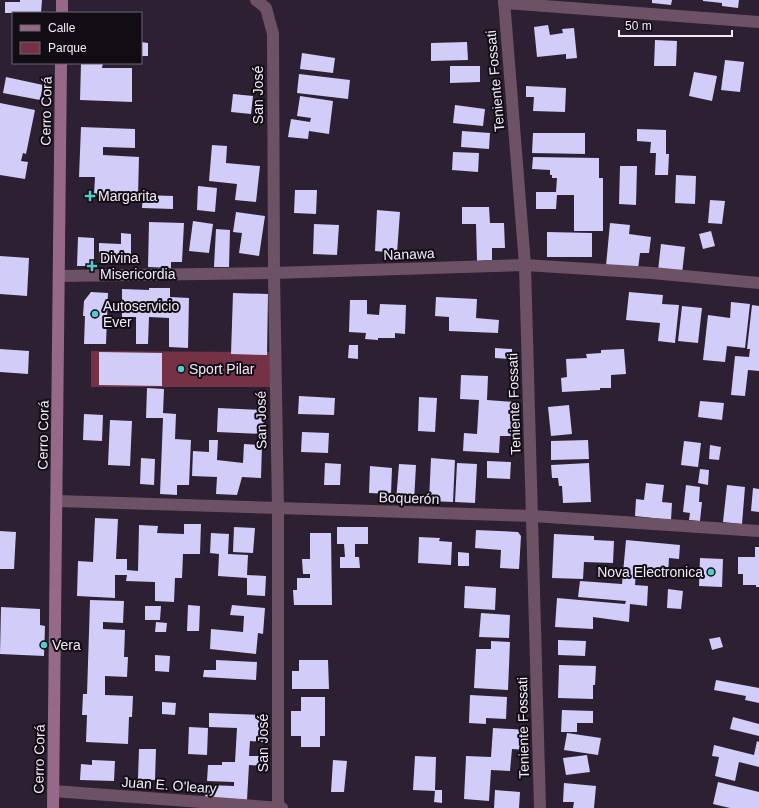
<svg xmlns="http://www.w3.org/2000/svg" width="759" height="808" font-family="Arial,sans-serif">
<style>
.green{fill:#753246}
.building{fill:#d1ccf8}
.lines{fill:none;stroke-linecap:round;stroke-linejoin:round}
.street{stroke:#6d5164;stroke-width:12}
.secondary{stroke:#956987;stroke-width:12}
.poi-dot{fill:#53cdcb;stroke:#120c14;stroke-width:1.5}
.labels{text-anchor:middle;stroke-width:4;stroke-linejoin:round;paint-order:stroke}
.street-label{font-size:14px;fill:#f3ebf7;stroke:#120c14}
.poi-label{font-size:14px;fill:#f3ebf7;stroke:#120c14;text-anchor:start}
</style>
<rect width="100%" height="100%" fill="#2c2032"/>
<!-- green -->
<path class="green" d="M 91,351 L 271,352 L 271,387 L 91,387 Z"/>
<!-- building -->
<g class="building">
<path d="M 20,0 L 42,0 L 41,13 L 5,13 L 5,2 L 20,2 Z"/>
<path d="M 652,0 L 672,0 L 671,5 L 652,3 Z"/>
<path d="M 703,0 L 739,0 L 738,8 L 722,6 L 722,3 L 703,1 Z"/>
<path d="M 548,25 L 550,35 L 563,33 L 562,29 L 574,28 L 577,58 L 566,59 L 566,54 L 537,57 L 534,27 Z"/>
<path d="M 655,40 L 677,41 L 676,66 L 654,66 Z"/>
<path d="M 141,42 L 148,43 L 148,56 L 141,56 Z"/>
<path d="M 467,42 L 468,60 L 431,61 L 431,43 Z"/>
<path d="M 302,53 L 335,58 L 333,73 L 300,69 Z"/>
<path d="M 725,60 L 744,62 L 740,92 L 721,90 Z"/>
<path d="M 81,63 L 103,63 L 102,68 L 132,68 L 132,102 L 80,100 Z"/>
<path d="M 450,66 L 480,66 L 480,82 L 450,83 Z"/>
<path d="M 694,72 L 717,76 L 712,101 L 689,96 Z"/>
<path d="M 299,74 L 350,80 L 348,99 L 297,93 Z"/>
<path d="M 6,77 L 43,85 L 40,100 L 3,93 Z"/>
<path d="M 526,86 L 566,88 L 565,112 L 533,111 L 534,97 L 526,97 Z"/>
<path d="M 233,94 L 253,96 L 251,114 L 231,112 Z"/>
<path d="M 300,96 L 333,101 L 329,134 L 309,131 L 308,139 L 288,137 L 291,119 L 310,122 L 311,118 L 297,116 Z"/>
<path d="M 0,103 L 35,110 L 26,154 L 23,153 L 21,161 L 28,162 L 25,179 L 0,175 Z"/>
<path d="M 455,105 L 485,109 L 483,126 L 453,123 Z"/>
<path d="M 81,127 L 135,129 L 135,148 L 103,147 L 103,155 L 139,157 L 138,196 L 94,195 L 95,177 L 79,177 Z"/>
<path d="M 637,129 L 666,130 L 666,154 L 669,154 L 668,175 L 655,175 L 656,153 L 650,153 L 651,142 L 637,141 Z"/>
<path d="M 462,131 L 490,133 L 489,149 L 461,147 Z"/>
<path d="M 533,133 L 585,133 L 585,154 L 532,153 Z"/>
<path d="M 212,145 L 227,146 L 226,163 L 260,166 L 256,202 L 235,200 L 237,184 L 209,181 Z"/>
<path d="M 453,152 L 479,153 L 478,172 L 452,170 Z"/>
<path d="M 533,157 L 599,158 L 599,178 L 603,178 L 603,231 L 574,231 L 574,195 L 557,195 L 556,209 L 536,209 L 536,192 L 556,192 L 557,178 L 552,178 L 552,175 L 550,175 L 550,170 L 532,169 Z"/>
<path d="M 620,166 L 637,166 L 636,205 L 619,204 Z"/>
<path d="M 676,175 L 696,176 L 695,204 L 675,203 Z"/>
<path d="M 198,186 L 217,188 L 215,212 L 197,210 Z"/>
<path d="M 295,190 L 317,190 L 316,214 L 294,213 Z"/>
<path d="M 143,195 L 173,196 L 173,209 L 142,208 Z"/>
<path d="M 710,200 L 725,201 L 722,224 L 708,223 Z"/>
<path d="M 462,207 L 489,207 L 490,223 L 504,223 L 505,248 L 492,248 L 492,260 L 477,261 L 476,224 L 462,224 Z"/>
<path d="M 377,210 L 400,212 L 397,253 L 375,251 Z"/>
<path d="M 236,212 L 265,216 L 259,256 L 239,253 L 242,233 L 233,232 Z"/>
<path d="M 193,221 L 213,224 L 209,253 L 189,251 Z"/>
<path d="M 149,222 L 184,223 L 182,262 L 171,262 L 171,268 L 148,267 Z"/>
<path d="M 610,223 L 630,225 L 629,234 L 651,237 L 649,253 L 640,253 L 638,269 L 606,266 Z"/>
<path d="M 314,224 L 339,225 L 337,255 L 313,254 Z"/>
<path d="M 216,229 L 230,230 L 229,267 L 214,267 Z"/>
<path d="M 711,231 L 715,246 L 703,249 L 699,234 Z"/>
<path d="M 547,232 L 592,233 L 592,257 L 547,257 Z"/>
<path d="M 121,233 L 131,234 L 131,256 L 127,256 L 127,264 L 99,263 L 99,243 L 121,244 Z"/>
<path d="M 78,237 L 94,238 L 94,266 L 77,266 Z"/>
<path d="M 661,244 L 685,247 L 682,274 L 658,271 Z"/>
<path d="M 0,256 L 29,258 L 27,296 L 0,294 Z"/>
<path d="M 149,288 L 170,288 L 170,297 L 189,298 L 188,348 L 169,347 L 169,318 L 149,317 L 148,344 L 136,344 L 136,317 L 122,317 L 122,289 L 149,290 Z"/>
<path d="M 91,292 L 108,293 L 106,344 L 84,344 L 85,316 L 83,316 L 84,301 Z"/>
<path d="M 629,292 L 663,295 L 662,304 L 679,305 L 675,343 L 658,341 L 660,323 L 626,320 Z"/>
<path d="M 233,293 L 268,294 L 267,355 L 231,354 Z"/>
<path d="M 436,297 L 477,299 L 476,318 L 499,320 L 498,333 L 449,331 L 449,317 L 435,316 Z"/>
<path d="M 350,300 L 367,300 L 367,314 L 379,315 L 380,304 L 406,305 L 405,334 L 395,333 L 395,338 L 378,338 L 378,340 L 365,339 L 366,333 L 349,332 Z"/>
<path d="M 731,302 L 750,304 L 745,348 L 727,346 L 725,362 L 703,360 L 708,315 L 730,318 Z"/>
<path d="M 752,305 L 759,306 L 759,371 L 748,370 L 745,396 L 731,395 L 735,356 L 749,357 L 750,349 L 747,349 Z"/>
<path d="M 682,306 L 702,308 L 698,343 L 678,341 Z"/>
<path d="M 349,345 L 358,345 L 358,359 L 348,358 Z"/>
<path d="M 495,348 L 512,349 L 512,359 L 495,358 Z"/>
<path d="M 0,349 L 29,351 L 28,374 L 0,372 Z"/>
<path d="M 624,349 L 626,374 L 611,375 L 611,388 L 600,388 L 600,390 L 562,392 L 561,378 L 567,377 L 566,359 L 587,358 L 586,354 L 601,353 L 601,350 Z"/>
<path d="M 99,352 L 162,353 L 162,386 L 99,385 Z"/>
<path d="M 461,375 L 488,376 L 487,400 L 515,402 L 513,436 L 500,436 L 499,453 L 463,451 L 464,433 L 477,434 L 479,400 L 460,399 Z"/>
<path d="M 147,388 L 164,389 L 163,413 L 176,414 L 175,439 L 191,440 L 189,485 L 177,485 L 177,495 L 160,494 L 163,418 L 146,418 Z"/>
<path d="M 299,396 L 335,398 L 334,415 L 298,414 Z"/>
<path d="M 419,397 L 437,398 L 435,432 L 418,431 Z"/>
<path d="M 700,401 L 724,403 L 722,420 L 698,417 Z"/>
<path d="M 569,405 L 572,434 L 551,436 L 548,407 Z"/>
<path d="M 218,408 L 264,410 L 263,434 L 217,432 Z"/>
<path d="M 84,414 L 103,415 L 102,441 L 83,440 Z"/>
<path d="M 110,420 L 132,421 L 130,466 L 108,465 Z"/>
<path d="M 302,432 L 329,433 L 328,453 L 301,452 Z"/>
<path d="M 209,440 L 218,440 L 217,460 L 243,463 L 244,444 L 262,445 L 261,478 L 242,477 L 237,495 L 216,494 L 217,477 L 192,476 L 193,451 L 209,452 Z"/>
<path d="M 588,440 L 589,459 L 551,460 L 551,441 Z"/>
<path d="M 684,441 L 701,443 L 698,467 L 681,465 Z"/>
<path d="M 710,445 L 721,447 L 719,460 L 709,459 Z"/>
<path d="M 141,458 L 155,459 L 154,485 L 140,484 Z"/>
<path d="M 431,458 L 455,460 L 453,502 L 429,501 Z"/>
<path d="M 487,461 L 511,462 L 510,479 L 487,478 Z"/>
<path d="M 325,463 L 341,464 L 340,485 L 324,485 Z"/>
<path d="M 457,463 L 477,464 L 475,503 L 455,502 Z"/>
<path d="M 589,463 L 591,502 L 563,503 L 562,486 L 559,486 L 558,478 L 552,478 L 551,465 Z"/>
<path d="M 399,464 L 416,465 L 414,502 L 396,501 Z"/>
<path d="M 370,466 L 392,468 L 391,494 L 369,493 Z"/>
<path d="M 700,469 L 709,470 L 708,485 L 698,483 Z"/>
<path d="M 646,483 L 664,485 L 662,502 L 672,503 L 671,520 L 635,516 L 636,499 L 644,500 Z"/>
<path d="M 686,485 L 700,487 L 699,502 L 702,502 L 700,521 L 689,520 L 690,513 L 683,512 Z"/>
<path d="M 727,485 L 745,487 L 742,524 L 723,522 Z"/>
<path d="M 753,488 L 759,489 L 759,512 L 751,511 Z"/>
<path d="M 95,518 L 118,519 L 116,559 L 127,559 L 127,570 L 138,571 L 139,525 L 158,526 L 157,533 L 184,534 L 184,524 L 201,524 L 200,554 L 183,554 L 182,578 L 175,578 L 174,602 L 155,601 L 155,582 L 126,581 L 127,575 L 115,575 L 115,598 L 77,596 L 78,561 L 93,562 Z"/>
<path d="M 234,527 L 255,528 L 253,553 L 233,552 Z"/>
<path d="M 337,527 L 368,527 L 368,544 L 355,544 L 355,557 L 359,557 L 360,568 L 340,568 L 340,557 L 345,557 L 344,544 L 337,544 Z"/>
<path d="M 476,530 L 518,532 L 521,536 L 519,569 L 500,568 L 501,550 L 475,548 Z"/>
<path d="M 0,531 L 16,532 L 14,569 L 0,569 Z"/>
<path d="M 211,533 L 229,534 L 228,554 L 248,555 L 247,575 L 266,576 L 265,596 L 247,595 L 247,578 L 218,576 L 219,554 L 210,553 Z"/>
<path d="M 310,533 L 331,533 L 332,605 L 294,605 L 293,590 L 297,590 L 297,578 L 310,578 L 310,574 L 303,574 L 302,559 L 310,559 Z"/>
<path d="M 554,534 L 594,536 L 594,540 L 614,541 L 613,563 L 584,562 L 583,579 L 552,578 Z"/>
<path d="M 419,537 L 440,538 L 439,541 L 452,542 L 451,565 L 418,563 Z"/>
<path d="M 626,540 L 680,545 L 679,559 L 669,558 L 668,574 L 636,572 L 635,585 L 648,586 L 647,606 L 630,604 L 629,622 L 593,617 L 593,629 L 555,627 L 557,598 L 625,604 L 626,601 L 578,597 L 580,581 L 622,584 Z"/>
<path d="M 755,547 L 759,547 L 759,587 L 756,587 L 756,585 L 743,585 L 743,574 L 738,574 L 738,557 L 755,557 Z"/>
<path d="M 458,552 L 469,553 L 469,566 L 458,566 Z"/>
<path d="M 700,558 L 723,559 L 722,587 L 699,586 Z"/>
<path d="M 465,586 L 496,588 L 495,610 L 464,608 Z"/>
<path d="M 668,589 L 683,591 L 681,609 L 667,608 Z"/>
<path d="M 90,600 L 124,601 L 123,623 L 103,622 L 103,629 L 125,630 L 124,657 L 128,657 L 127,677 L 105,676 L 105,695 L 133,696 L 132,717 L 129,717 L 128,744 L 86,742 L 87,715 L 82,715 L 83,694 L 87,694 Z"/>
<path d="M 188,605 L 200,606 L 199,631 L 187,631 Z"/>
<path d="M 232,605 L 265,608 L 263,634 L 258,633 L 256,654 L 210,649 L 211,629 L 243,632 L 244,616 L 230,615 Z"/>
<path d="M 145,606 L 161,606 L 160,620 L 145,620 Z"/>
<path d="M 1,607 L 40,609 L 40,625 L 45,626 L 44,656 L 0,654 Z"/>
<path d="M 481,613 L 510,615 L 509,638 L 479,637 Z"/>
<path d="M 156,622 L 167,623 L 166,632 L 155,632 Z"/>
<path d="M 720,637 L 723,647 L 712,650 L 709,639 Z"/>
<path d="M 558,640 L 586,641 L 585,656 L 558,655 Z"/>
<path d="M 491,641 L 510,642 L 508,690 L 474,688 L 476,649 L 491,649 Z"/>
<path d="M 155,655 L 170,656 L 169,672 L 155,671 Z"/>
<path d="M 216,660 L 257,662 L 256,680 L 203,677 L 204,670 L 216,670 Z"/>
<path d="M 299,660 L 328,660 L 329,689 L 292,689 L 292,671 L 299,671 Z"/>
<path d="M 559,665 L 596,666 L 595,685 L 593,685 L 593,699 L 558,698 Z"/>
<path d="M 716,680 L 759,688 L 759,703 L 745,700 L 746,696 L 714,690 Z"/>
<path d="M 470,695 L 507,697 L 506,719 L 486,718 L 486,724 L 469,723 Z"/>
<path d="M 301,697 L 325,697 L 325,736 L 320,736 L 320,747 L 301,747 L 301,736 L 291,736 L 291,711 L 301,711 Z"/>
<path d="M 162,702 L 176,703 L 175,715 L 162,714 Z"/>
<path d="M 562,710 L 593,711 L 593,723 L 577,723 L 577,732 L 561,732 Z"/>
<path d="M 209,713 L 262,715 L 263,742 L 250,741 L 249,756 L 264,756 L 264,766 L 249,765 L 247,800 L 205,798 L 206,785 L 234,786 L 234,782 L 207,781 L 208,765 L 222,765 L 222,762 L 235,762 L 237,728 L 209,727 Z"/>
<path d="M 733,717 L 759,724 L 759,736 L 730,729 Z"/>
<path d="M 189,727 L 208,728 L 207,755 L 188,754 Z"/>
<path d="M 493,728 L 528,730 L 527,750 L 512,749 L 510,771 L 491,770 L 489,801 L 464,799 L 466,756 L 491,757 Z"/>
<path d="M 567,733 L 601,738 L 598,755 L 564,750 Z"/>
<path d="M 757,741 L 759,742 L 759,767 L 739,762 L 735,781 L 715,776 L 719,757 L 712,756 L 714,745 L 754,755 Z"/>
<path d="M 139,749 L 156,749 L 155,780 L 138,779 Z"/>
<path d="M 587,755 L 590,772 L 566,775 L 563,758 Z"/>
<path d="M 415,756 L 436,757 L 435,790 L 442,790 L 442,803 L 434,802 L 435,791 L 413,790 Z"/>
<path d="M 92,760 L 115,761 L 114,781 L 80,780 L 81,764 L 92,765 Z"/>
<path d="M 333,760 L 347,761 L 344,792 L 331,792 Z"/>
<path d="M 718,782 L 759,792 L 759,808 L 730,808 L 713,804 Z"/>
<path d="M 564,783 L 596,786 L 594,808 L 573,808 L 574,802 L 563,802 Z"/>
<path d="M 495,790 L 520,792 L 519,808 L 494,808 Z"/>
</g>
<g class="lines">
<!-- street -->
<g class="street">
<path d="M 256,0 L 266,8 L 273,34 L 274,273 L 278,509 L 278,808"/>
<path d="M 504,0 L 525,265 L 540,808"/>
<path d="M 504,3 L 759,22"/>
<path d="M 59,276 L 274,273 L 525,265 L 652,273 L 759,283"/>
<path d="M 57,501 L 533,516 L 759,531"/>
<path d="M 53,791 L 282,808"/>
</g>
<!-- secondary -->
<g class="secondary">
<path d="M 62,13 L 62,0"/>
<path d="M 53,808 L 61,63"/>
</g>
</g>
<!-- markers -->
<g class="poi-dot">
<path d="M88 190h4v4h4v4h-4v4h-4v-4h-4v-4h4z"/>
<path d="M90 260h4v4h4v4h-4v4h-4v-4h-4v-4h4z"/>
<circle cx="95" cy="314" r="4"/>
<circle cx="181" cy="369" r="4"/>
<circle cx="711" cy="572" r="4"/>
<circle cx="44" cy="645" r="4"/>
</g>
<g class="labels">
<!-- street labels -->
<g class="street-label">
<text transform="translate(495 81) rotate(-95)" y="5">Teniente Fossati</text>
<text transform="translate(258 95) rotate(-90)" y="5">San José</text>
<text transform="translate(46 111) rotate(-89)" y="5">Cerro Corá</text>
<text transform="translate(409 254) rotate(-2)" y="5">Nanawa</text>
<text transform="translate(514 404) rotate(-92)" y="5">Teniente Fossati</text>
<text transform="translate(261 420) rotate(-91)" y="5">San José</text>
<text transform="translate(43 435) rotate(-89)" y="5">Cerro Corá</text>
<text transform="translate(409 498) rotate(2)" y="5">Boquerón</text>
<text transform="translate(523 728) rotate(-91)" y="5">Teniente Fossati</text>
<text transform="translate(263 743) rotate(-90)" y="5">San José</text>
<text transform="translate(39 759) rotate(-89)" y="5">Cerro Corá</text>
<text transform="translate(169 785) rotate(4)" y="5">Juan E. O'leary</text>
</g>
<!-- poi labels -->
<g class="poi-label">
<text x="98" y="201">Margarita</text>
<text x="100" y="263">Divina<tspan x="100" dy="16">Misericordia</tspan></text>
<text x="103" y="311">Autoservicio<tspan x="103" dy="16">Ever</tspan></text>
<text x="189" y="374">Sport Pilar</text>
<text x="703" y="577" text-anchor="end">Nova Electronica</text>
<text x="52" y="650">Vera</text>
</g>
</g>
<!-- legend -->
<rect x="12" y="12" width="130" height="52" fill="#120c14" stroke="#6c656f"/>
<rect x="20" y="25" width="20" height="6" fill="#956987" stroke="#6c656f"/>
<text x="48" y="32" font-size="12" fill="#f3ebf7">Calle</text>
<rect x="20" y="42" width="20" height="12" fill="#753246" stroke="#6c656f"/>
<text x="48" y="52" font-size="12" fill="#f3ebf7">Parque</text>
<!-- scale -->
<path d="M619 30v6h113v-6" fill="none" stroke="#f3ebf7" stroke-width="2"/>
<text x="625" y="30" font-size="12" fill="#f3ebf7" stroke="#120c14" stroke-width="3" paint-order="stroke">50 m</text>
</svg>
